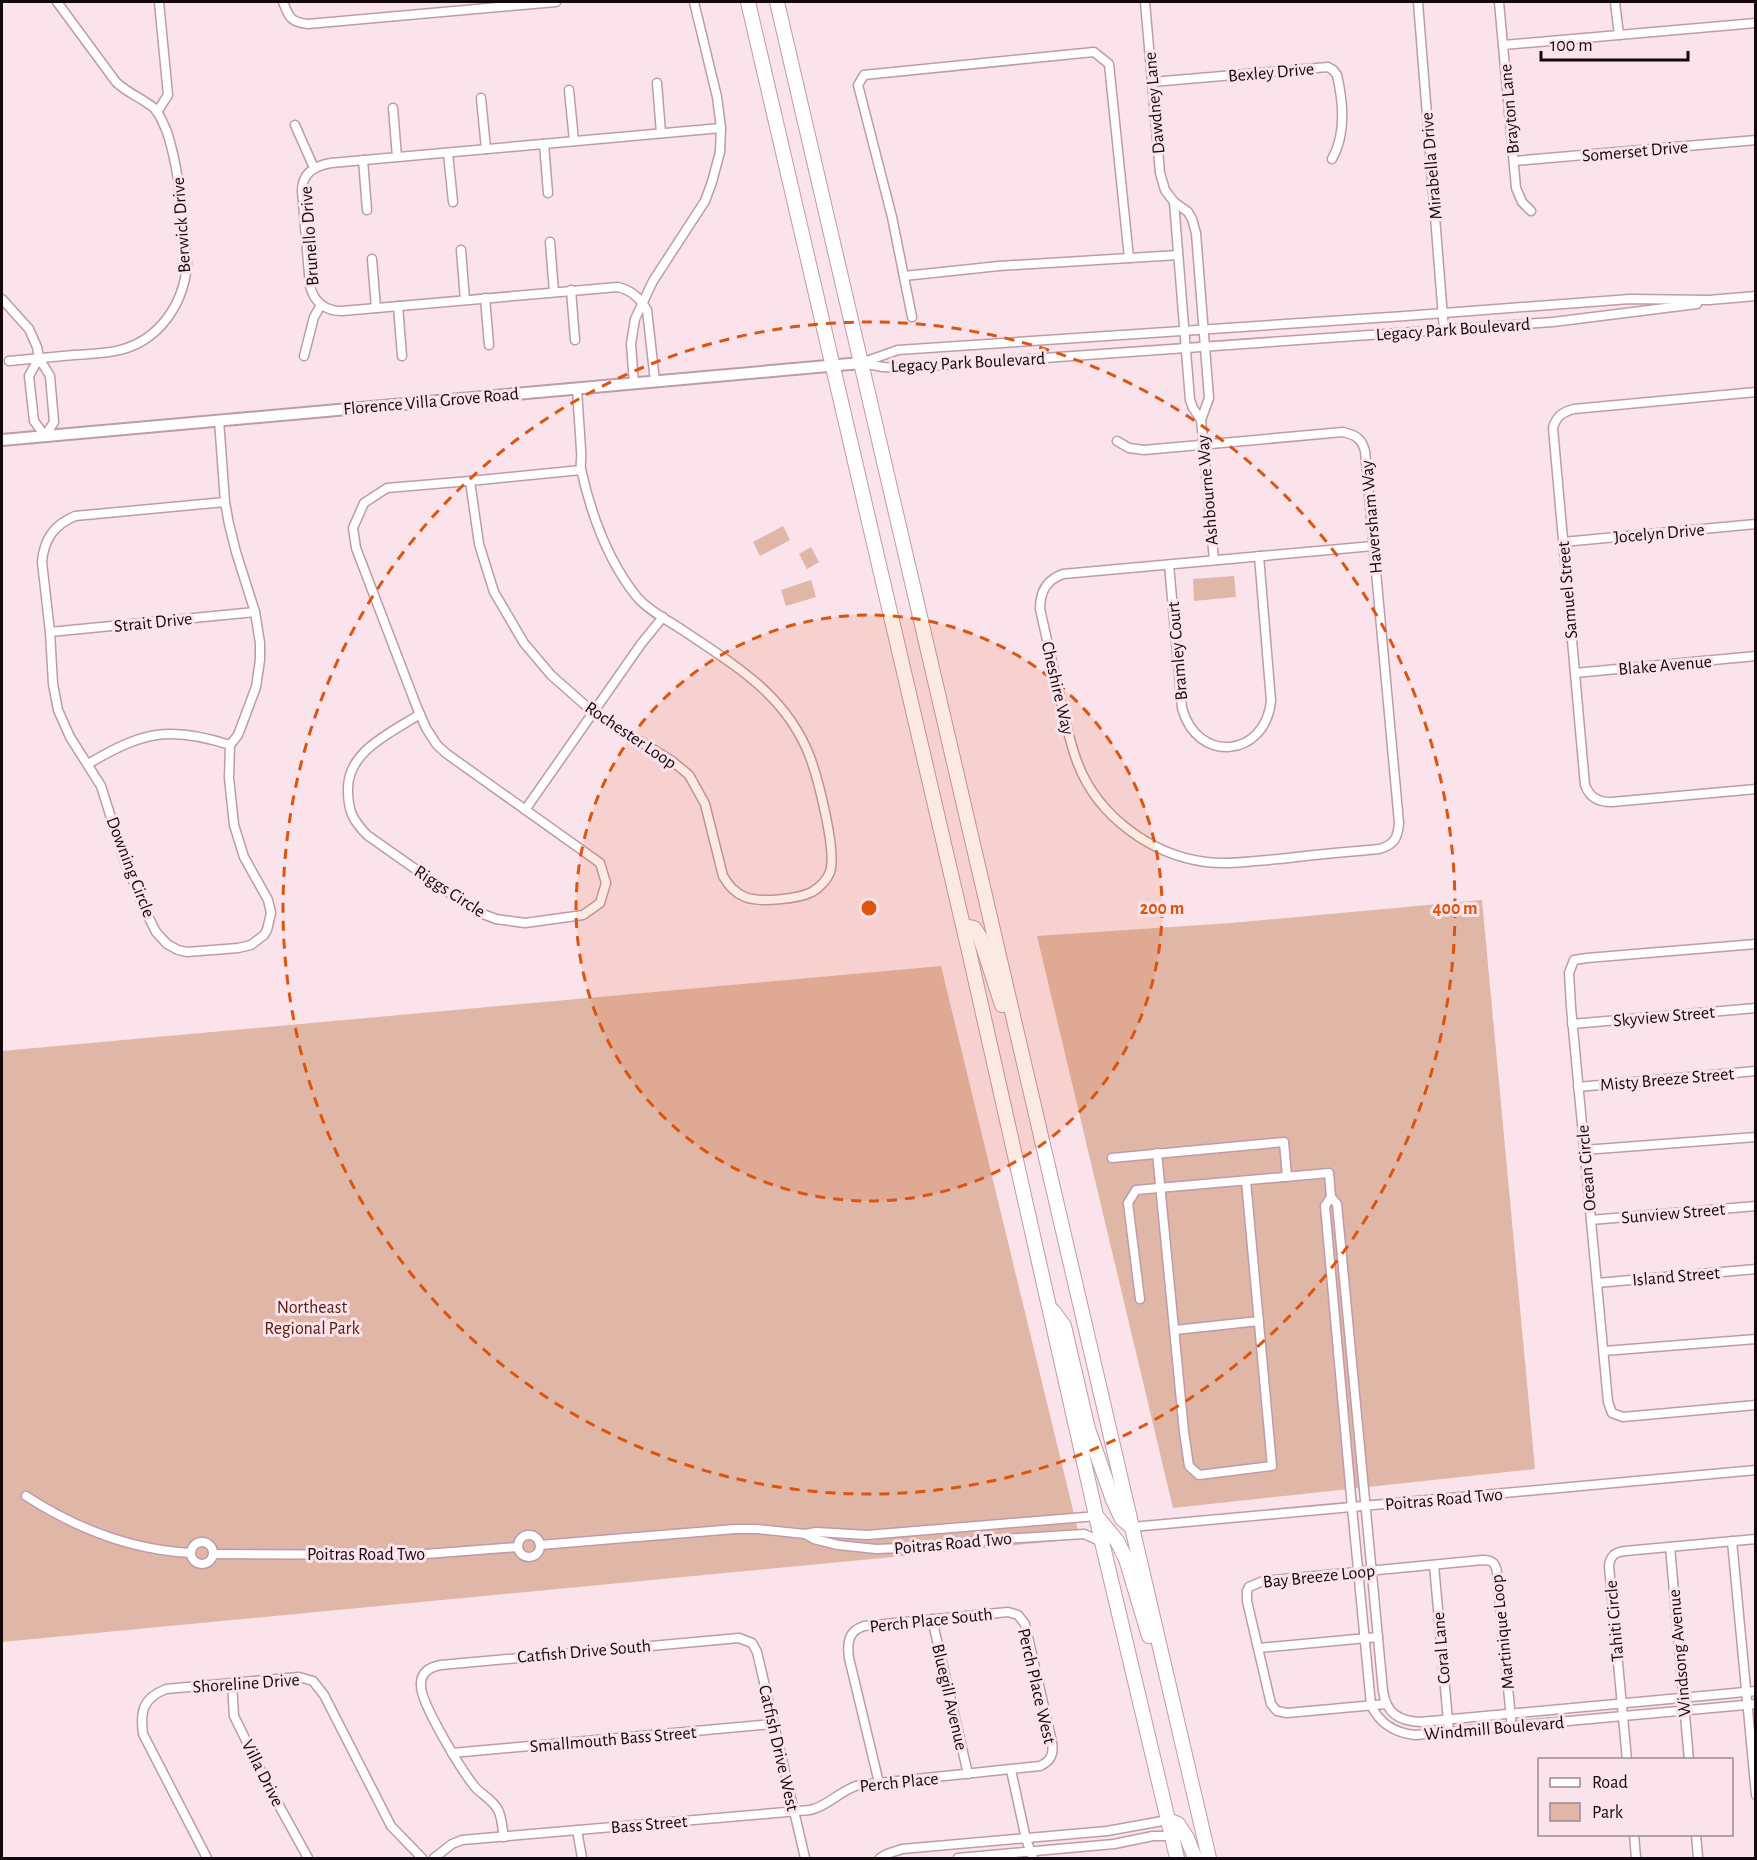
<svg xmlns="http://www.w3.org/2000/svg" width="1757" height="1860" font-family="'Alegreya Sans',sans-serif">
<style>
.green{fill:#e0b6a7}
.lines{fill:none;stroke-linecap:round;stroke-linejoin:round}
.minor-casing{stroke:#bf9ba9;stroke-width:11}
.tertiary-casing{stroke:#bf9ba9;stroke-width:14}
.trunk-casing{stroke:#bf9ba9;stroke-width:16}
.minor{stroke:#fff;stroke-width:8}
.tertiary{stroke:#fff;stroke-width:10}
.trunk{stroke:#fff;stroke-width:14}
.ring{fill:none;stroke:#dd550c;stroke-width:3;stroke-dasharray:10 8}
.labels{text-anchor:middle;stroke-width:6;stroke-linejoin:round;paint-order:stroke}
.street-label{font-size:18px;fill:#13080d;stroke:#fae3eb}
.park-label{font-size:18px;fill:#59210a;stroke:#fae3eb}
.centre{fill:#dd550c;stroke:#fae3eb;stroke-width:3}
.ring-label{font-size:18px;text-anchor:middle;font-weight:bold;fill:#dd550c;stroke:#fae3eb;stroke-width:6;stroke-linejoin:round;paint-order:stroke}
</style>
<rect width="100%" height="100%" fill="#fae3eb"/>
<!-- green -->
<g class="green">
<path d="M 783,526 L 790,540 L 760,556 L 753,542 Z"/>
<path d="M 811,547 L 819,562 L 807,569 L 799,554 Z"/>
<path d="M 1234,576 L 1236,597 L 1194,601 L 1193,579 Z"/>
<path d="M 811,580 L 816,597 L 786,606 L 781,590 Z"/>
<path d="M 1482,900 L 1535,1469 L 1173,1508 L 1037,936 L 1231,923 Z"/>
<path d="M 941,966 L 1080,1539 L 2,1642 L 2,1051 Z"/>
</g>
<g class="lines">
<defs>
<g id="minor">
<path d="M 283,2 C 289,17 290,22 308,24 L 556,2"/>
<path d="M 1145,2 L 1160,173 L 1165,190 L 1174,202 L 1188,212 L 1192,219 L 1196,233 L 1209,398 L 1201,420"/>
<path d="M 1418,2 L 1444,330"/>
<path d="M 1499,2 L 1516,188 L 1522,202 L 1531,211"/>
<path d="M 1615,2 L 1619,35"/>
<path d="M 1503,45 L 1756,23"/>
<path d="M 1152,82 L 1328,67 L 1333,70 L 1337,75 C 1343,101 1346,135 1332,159"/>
<path d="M 657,83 L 661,133"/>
<path d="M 569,90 L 574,141"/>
<path d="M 481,98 L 486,149"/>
<path d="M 393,108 L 397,157"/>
<path d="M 157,112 L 168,95 L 159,2"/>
<path d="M 295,125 L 314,168"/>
<path d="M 544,144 L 548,193"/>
<path d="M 448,153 L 453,202"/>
<path d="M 363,160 L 367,210"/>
<path d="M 1514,161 L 1756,140"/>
<path d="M 1174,202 L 1190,400 L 1193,408 L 1201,420 L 1214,560"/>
<path d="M 550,242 L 554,292"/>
<path d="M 461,250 L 465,300"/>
<path d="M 372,259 L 376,308"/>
<path d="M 904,276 L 999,266 L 1178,255"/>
<path d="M 571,290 L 575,340"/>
<path d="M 485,298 L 489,345"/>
<path d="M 2,299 L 29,329 L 37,347 L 39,358 L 50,376 L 54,422 L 45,436 L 34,421 L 29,376 L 39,358"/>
<path d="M 398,306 L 402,356"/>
<path d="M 912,317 L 892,217 L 858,85 L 864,75 L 1094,52 L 1109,64 L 1129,258"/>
<path d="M 304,356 L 314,317 L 321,305"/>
<path d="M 9,361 C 30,359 52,357 74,355 C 89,354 105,354 120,350 C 160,340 184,303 187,264 C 182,219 181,175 167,132 C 164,125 160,114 154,108 C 142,98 127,93 116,82 L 57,2"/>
<path d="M 861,363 L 898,350 L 1405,316 L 1630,299 L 1709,300 L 1756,296"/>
<path d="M 861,363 L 883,367 L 903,368 L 1553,322 L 1697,304"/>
<path d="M 655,381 L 647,310 C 640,298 631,290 618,287 L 342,311 C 325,311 314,302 310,286 L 302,191 C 302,173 314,166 331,163 L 721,128"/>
<path d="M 634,383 L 631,344 L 635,319 L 653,281 L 705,201 L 712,182 L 720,152 L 721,128 L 717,97 L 694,2"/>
<path d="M 1756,392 L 1574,409 C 1562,412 1556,417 1553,428 L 1585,785 C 1590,798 1598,802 1612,802 L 1756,789"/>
<path d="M 219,420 L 225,502 L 229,524 L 236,552 L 255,612 L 260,643 L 260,660 L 256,687 L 238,735 L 230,745 L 229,778 L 234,825 L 244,857 L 268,900 L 271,913 L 267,930 L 264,935 L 251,945 L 238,948 L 187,952 L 178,950 L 167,944 L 156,932 L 145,910 L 124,859 L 101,786 L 70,737 L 58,710 L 53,684 L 50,632 L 42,562 C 44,539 54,525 75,516 L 225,502"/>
<path d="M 1117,441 L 1129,448 L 1144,450 L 1343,432 C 1356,435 1362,439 1365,451 L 1399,823 C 1398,838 1394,845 1379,849 C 1345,852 1312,855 1279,859 C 1254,861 1230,865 1206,862 C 1151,855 1098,816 1078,764 C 1070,744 1066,723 1061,702 C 1054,671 1047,640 1040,609 C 1040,592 1046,580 1063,574 L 1373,546"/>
<path d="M 470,481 L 479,544 L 494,592 L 524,643 L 551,675 L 594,713 L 672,761 L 689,775 L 705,804 L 723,876 C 728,885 735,893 745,897 C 760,903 798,899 812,892 C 820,887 827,880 830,872 C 837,851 818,779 810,757 C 786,694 734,665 681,629 C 667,620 648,610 637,597 C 607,560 591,514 581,469 C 580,464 582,457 581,451 C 580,430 578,409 577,388"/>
<path d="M 1563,542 L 1756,524"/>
<path d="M 1169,565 L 1182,708 C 1197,764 1265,758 1271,701 L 1259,556"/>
<path d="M 50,632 L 255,612"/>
<path d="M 1575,673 L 1756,656"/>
<path d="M 420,714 C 391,733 347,751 348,790 C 348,812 353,820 367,835 L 475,911 L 496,919 L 525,923 L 583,915 L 600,903 L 606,883 L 600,863 L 447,754 L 437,745 L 426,728 L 416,705 L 356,548 L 353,528 L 364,503 L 387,488 L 470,481 L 581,470"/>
<path d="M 88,764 C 142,732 169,725 230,745"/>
<path d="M 525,810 L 641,644 L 663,617"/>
<path d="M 1756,944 L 1587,958 L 1574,960 L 1569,973 L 1571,1007 L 1608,1402 L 1612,1413 L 1623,1417 L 1756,1405"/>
<path d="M 1572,1024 L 1756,1008"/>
<path d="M 1578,1087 L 1756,1071"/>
<path d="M 1584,1150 L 1756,1137"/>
<path d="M 1157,1153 L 1184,1432 L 1189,1466 L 1199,1475 L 1272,1466 L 1246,1181"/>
<path d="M 1112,1158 L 1284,1142 L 1287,1177"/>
<path d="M 1591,1220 L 1756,1206"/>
<path d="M 1597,1283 L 1756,1269"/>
<path d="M 1140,1299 L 1128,1203 L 1136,1190 L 1329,1173 L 1331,1197"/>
<path d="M 1175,1330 L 1259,1321"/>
<path d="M 1604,1351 L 1756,1339"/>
<path d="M 26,1496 C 77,1529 130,1550 191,1553"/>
<path d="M 1132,1527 L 1756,1470"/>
<path d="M 805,1534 L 814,1539 L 838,1545 L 876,1549 L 901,1548 L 1003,1539 L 1084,1534 L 1102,1542"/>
<circle cx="529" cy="1546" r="11"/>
<path d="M 1732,1541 L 1756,1795"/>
<circle cx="202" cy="1553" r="11"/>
<path d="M 540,1545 L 735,1529 L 757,1529 L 805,1534 L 816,1532 L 867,1535 L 1097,1516"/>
<path d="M 1670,1547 L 1689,1760"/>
<path d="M 214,1554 L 413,1555 L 518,1547"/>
<path d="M 1434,1565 L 1449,1732"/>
<path d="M 932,1619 L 968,1774"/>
<path d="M 1258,1648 L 1378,1637"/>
<path d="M 232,1684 L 234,1716 L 271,1791 L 308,1858"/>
<path d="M 1756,1691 L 1420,1722 C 1399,1721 1386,1713 1383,1691 L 1337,1204 L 1331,1197 L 1325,1206 L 1352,1507 L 1371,1705 C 1379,1723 1395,1733 1415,1735 L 1756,1704"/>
<path d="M 1386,1704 L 1287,1713 L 1277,1711 L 1271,1704 L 1247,1601 L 1247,1591 L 1249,1587 L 1263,1581 L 1483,1560 C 1493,1560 1496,1564 1497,1573 L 1511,1719"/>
<path d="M 452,1753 L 773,1724"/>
<path d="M 1627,1760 L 1609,1566 C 1610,1556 1615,1552 1625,1551 L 1756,1539"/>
<path d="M 1011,1770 L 1026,1839 L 1033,1858"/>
<path d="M 577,1830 L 582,1858"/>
<path d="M 1634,1834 L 1636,1858"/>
<path d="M 1696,1834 L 1698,1858"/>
<path d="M 504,1837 C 502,1828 502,1817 498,1810 C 493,1800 482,1795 475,1787 C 462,1771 421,1704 421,1686 C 420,1673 429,1667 441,1665 L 739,1638 L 752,1643 L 757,1652 L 805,1858"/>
<path d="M 207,1858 L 143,1734 C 140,1711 143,1698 166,1689 L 299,1677 L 313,1681 L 324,1695 L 391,1826 L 422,1858"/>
<path d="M 434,1858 L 452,1844 L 462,1840 L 810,1810 C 829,1806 840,1790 859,1785 L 1040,1766 C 1051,1761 1054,1754 1052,1742 L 1025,1624 L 1018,1615 L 1008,1612 L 864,1626 C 848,1631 847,1643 849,1658 L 879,1783"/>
<path d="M 880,1858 L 887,1854 L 902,1849 L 1107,1831 L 1168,1820"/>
<path d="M 958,1858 L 1114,1844 L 1153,1836 L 1171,1836"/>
</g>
<path id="tertiary" d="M 2,440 L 861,363"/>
<g id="trunk">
<path d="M 748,2 L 968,947 L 1102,1542 L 1177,1858"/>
<path d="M 777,2 L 1209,1858"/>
<path d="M 964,926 L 974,928 L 980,937 L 1002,1005"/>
<path d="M 1053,1311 L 1064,1326 L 1088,1429 L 1113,1500 L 1122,1519 L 1132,1527"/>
<path d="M 1098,1518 L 1117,1541 L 1126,1559 L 1149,1636"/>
<path d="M 1168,1820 L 1178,1824 L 1187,1838 L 1195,1858"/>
</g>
</defs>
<!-- minor casing -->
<use href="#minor" class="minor-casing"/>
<!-- tertiary casing -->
<use href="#tertiary" class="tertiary-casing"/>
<!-- trunk casing -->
<use href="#trunk" class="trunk-casing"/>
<!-- minor -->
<use href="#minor" class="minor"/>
<!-- tertiary -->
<use href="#tertiary" class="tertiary"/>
<!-- trunk -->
<use href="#trunk" class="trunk"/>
</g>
<!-- distance rings -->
<circle cx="869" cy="908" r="293" fill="#dd550c" fill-opacity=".12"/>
<g class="ring">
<circle cx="869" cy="908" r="293"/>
<circle cx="869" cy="908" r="586"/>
</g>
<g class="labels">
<!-- street labels -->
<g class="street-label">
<text transform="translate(1271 72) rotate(-5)" y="6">Bexley Drive</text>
<text transform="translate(1154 103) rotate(-95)" y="6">Dawdney Lane</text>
<text transform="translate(1509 109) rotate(-95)" y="6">Brayton Lane</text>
<text transform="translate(1635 151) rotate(-5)" y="6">Somerset Drive</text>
<text transform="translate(1431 166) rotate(-95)" y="6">Mirabella Drive</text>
<text transform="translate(181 225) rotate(-94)" y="6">Berwick Drive</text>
<text transform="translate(309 236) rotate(-94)" y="6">Brunello Drive</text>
<text transform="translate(1453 329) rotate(-4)" y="6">Legacy Park Boulevard</text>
<text transform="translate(968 362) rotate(-3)" y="6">Legacy Park Boulevard</text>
<text transform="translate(431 401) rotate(-5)" y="6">Florence Villa Grove Road</text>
<text transform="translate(1207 490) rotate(-95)" y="6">Ashbourne Way</text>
<text transform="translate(1371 517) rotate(-95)" y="6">Haversham Way</text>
<text transform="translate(1659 533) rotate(-5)" y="6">Jocelyn Drive</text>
<text transform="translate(1567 590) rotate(-95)" y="6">Samuel Street</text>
<text transform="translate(153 622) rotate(-6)" y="6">Strait Drive</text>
<text transform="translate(1177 651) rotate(-95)" y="6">Bramley Court</text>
<text transform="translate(1665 665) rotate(-5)" y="6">Blake Avenue</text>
<text transform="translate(1058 688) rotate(77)" y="6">Cheshire Way</text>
<text transform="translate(631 735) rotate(34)" y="6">Rochester Loop</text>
<text transform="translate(131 867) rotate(69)" y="6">Downing Circle</text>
<text transform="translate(450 891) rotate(33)" y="6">Riggs Circle</text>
<text transform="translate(1664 1016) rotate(-5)" y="6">Skyview Street</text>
<text transform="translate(1667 1079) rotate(-5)" y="6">Misty Breeze Street</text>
<text transform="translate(1586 1168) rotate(-95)" y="6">Ocean Circle</text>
<text transform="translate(1673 1213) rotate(-5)" y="6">Sunview Street</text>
<text transform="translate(1676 1276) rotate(-5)" y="6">Island Street</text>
<text transform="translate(1444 1499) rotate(-5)" y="6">Poitras Road Two</text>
<text transform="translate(953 1543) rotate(-5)" y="6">Poitras Road Two</text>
<text x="366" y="1560">Poitras Road Two</text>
<text transform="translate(1319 1576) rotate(-6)" y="6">Bay Breeze Loop</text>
<text transform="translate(931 1620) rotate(-6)" y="6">Perch Place South</text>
<text transform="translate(1614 1621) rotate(-95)" y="6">Tahiti Circle</text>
<text transform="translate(1502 1632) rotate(-96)" y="6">Martinique Loop</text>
<text transform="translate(1441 1648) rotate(-95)" y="6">Coral Lane</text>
<text transform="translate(584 1651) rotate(-5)" y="6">Catfish Drive South</text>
<text transform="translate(1679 1653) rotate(-95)" y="6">Windsong Avenue</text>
<text transform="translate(246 1683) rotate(-4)" y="6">Shoreline Drive</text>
<text transform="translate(1037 1686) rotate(77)" y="6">Perch Place West</text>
<text transform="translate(950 1697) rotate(77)" y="6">Bluegill Avenue</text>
<text transform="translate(1494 1728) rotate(-5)" y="6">Windmill Boulevard</text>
<text transform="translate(613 1739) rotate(-5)" y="6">Smallmouth Bass Street</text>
<text transform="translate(779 1748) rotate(77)" y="6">Catfish Drive West</text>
<text transform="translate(263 1773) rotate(63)" y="6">Villa Drive</text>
<text transform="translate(899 1782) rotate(-6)" y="6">Perch Place</text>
<text transform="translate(649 1824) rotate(-5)" y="6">Bass Street</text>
</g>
<!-- park labels -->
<g class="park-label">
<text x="312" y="1313">Northeast<tspan x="312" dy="21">Regional Park</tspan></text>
</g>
</g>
<circle cx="869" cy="908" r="9" class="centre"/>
<g class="ring-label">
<text x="1162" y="914">200 m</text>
<text x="1455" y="914">400 m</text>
</g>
<!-- border -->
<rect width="1757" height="1860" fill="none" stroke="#13080d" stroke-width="6"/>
<!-- legend -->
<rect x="1538" y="1758" width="195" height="78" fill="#fae3eb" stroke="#9e8b92" stroke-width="1.5"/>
<rect x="1550" y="1778" width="30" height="9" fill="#ffffff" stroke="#9e8b92" stroke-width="1.5"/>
<text x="1592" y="1788" font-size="18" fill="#13080d">Road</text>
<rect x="1550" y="1803" width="30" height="18" fill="#e0b6a7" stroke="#9e8b92" stroke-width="1.5"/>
<text x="1592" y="1818" font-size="18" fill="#13080d">Park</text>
<!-- scale -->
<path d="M1541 51v9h147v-9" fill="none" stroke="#13080d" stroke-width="3"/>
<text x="1550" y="51" font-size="18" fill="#13080d" stroke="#fae3eb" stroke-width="4.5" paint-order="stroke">100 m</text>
</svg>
